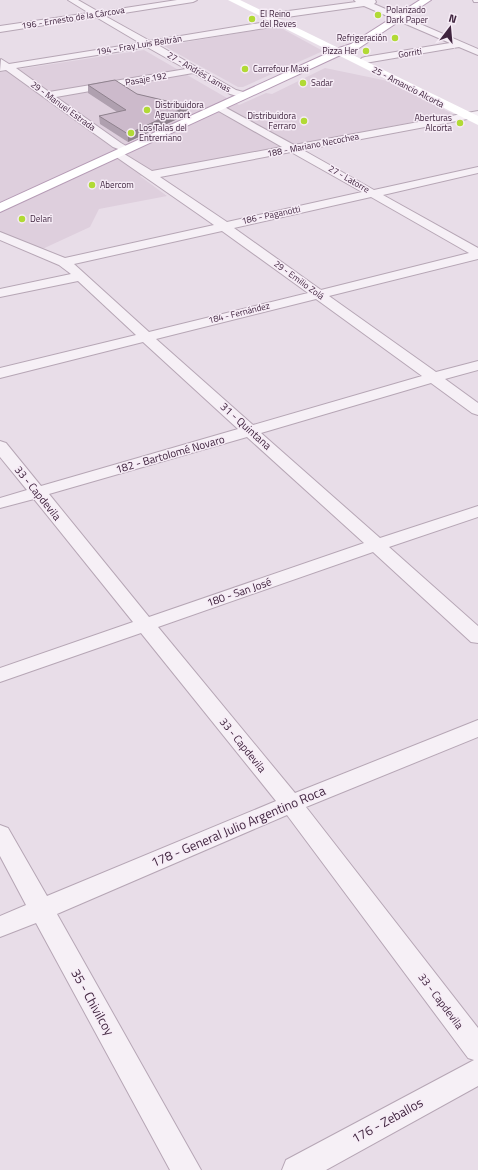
<svg xmlns="http://www.w3.org/2000/svg" width="478" height="1170" font-family="'Titillium Web',sans-serif">
<style>
.built{fill:#decfdd}
.lines{fill:none;stroke-linecap:round;stroke-linejoin:round}
.minor-casing{stroke:#b6a6b5;stroke-width:2}
.primary-casing{stroke:#b59bb5;stroke-width:2}
.minor{fill:#f6f0f6;fill-rule:evenodd}
.secondary{fill:#fff;fill-rule:evenodd}
.primary{fill:#fff;fill-rule:evenodd}
.wall{fill:#afa0af}
.shaded-wall{fill:#8f828e}
.building{fill:#ccbacb;stroke:#8f828e}
.poi-dot{fill:#b1da35;stroke:#f6ecf6;stroke-width:1.5}
.labels{text-anchor:middle;stroke-width:3;stroke-linejoin:round;paint-order:stroke}
.far-poi-label{font-size:9px;fill:#40253f;stroke:#f6ecf6;text-anchor:start}
.far-street-label{font-size:9px;fill:#40253f;stroke:#f6ecf6}
.street-label{font-size:11px;fill:#40253f;stroke:#f6ecf6}
.near-street-label{font-size:13px;fill:#40253f;stroke:#f6ecf6}
</style>
<rect width="100%" height="100%" fill="#e8dde8"/>
<!-- built -->
<g class="built">
<path d="M 274,27 L 279,27 L 323,51 L 243,87 L 238,87 L 164,46 Z"/>
<path d="M 144,50 L 239,105 L 266,93 L 272,94 L 325,68 L 388,81 L 453,114 L 140,176 L 167,196 L 99,209 L 90,227 L 38,251 L 0,236 L 0,72 Z"/>
</g>
<g class="lines">
<defs>
<g id="minor">
<path d="M 68,0 L 78,0 L 99,12 L 177,0 L 197,0 L 193,2 L 105,16 L 150,41 L 278,20 L 282,23 L 278,26 L 158,45 L 236,90 L 247,93 L 249,95 L 247,97 L 244,98 L 230,94 L 193,73 L 56,97 L 121,143 L 131,149 L 126,152 L 113,147 L 6,70 L 0,71 L 1,59 L 9,64 L 140,43 L 96,17 L 0,32 L 0,26 L 89,13 ZM 147,47 L 186,69 L 49,92 L 16,68 Z"/>
<path d="M 354,0 L 375,0 L 376,2 L 374,4 L 478,49 L 478,55 L 459,47 L 365,63 L 362,62 L 360,60 L 362,58 L 365,57 L 450,43 L 364,6 L 266,20 L 262,17 L 266,14 L 356,2 Z"/>
<path d="M 473,0 L 478,0 L 478,2 L 474,2 Z"/>
<path d="M 219,104 L 294,145 L 478,111 L 478,117 L 303,150 L 374,190 L 478,167 L 478,173 L 383,195 L 478,248 L 478,259 L 329,296 L 436,372 L 478,361 L 478,370 L 445,379 L 478,403 L 478,415 L 472,413 L 431,383 L 261,433 L 380,538 L 478,506 L 478,517 L 389,547 L 478,626 L 478,643 L 471,642 L 373,552 L 158,627 L 295,793 L 478,720 L 478,737 L 306,807 L 478,1028 L 478,1086 L 326,1170 L 282,1170 L 286,1160 L 474,1060 L 468,1058 L 287,815 L 57,914 L 201,1170 L 170,1170 L 36,923 L 0,937 L 0,916 L 26,905 L 0,856 L 0,825 L 8,828 L 47,896 L 276,801 L 141,633 L 0,682 L 0,668 L 133,622 L 34,499 L 0,508 L 0,498 L 27,490 L 0,457 L 0,441 L 6,443 L 41,486 L 238,429 L 143,342 L 0,378 L 0,368 L 136,335 L 78,281 L 0,297 L 0,289 L 71,274 L 59,265 L 0,240 L 0,232 L 65,258 L 214,225 L 112,154 L 117,151 L 121,152 L 152,171 L 282,147 L 215,109 L 214,107 L 215,105 ZM 291,152 L 362,192 L 227,222 L 160,177 ZM 371,197 L 469,253 L 321,290 L 234,228 ZM 222,231 L 308,293 L 149,332 L 74,264 ZM 316,299 L 422,376 L 253,425 L 156,339 ZM 247,437 L 364,543 L 149,617 L 49,494 Z"/>
</g>
<path id="primary" d="M 420,0 L 431,0 L 359,48 L 347,52 L 0,212 L 0,203 L 339,48 L 351,44 Z"/>
</defs>
<!-- minor casing -->
<use href="#minor" class="minor-casing"/>
<!-- primary casing -->
<use href="#primary" class="primary-casing"/>
<!-- minor -->
<use href="#minor" class="minor"/>
<!-- secondary -->
<path class="secondary" d="M 228,0 L 240,0 L 478,116 L 478,125 Z"/>
<!-- primary -->
<use href="#primary" class="primary"/>
</g>
<!-- wall -->
<path class="wall" d="M 88,85 L 137,94 L 188,106 L 188,114 L 128,142 L 100,124 L 99,116 L 117,112 L 88,93 Z"/>
<!-- shaded-wall -->
<path class="shaded-wall" d="M 188,106 L 188,114 L 128,142 L 128,134 Z"/>
<!-- building -->
<path class="building" d="M 115,80 L 137,94 L 188,106 L 128,134 L 99,116 L 126,110 L 88,85 Z"/>
<!-- markers -->
<g class="poi-dot">
<circle cx="378" cy="15" r="4"/>
<circle cx="252" cy="19" r="4"/>
<circle cx="395" cy="38" r="4"/>
<circle cx="366" cy="51" r="4"/>
<circle cx="245" cy="69" r="4"/>
<circle cx="303" cy="83" r="4"/>
<circle cx="147" cy="110" r="4"/>
<circle cx="304" cy="121" r="4"/>
<circle cx="460" cy="123" r="4"/>
<circle cx="131" cy="133" r="4"/>
<circle cx="92" cy="185" r="4"/>
<circle cx="22" cy="219" r="4"/>
</g>
<g class="labels">
<!-- far-poi labels -->
<g class="far-poi-label">
<text x="386" y="13">Polarizado<tspan x="386" dy="10">Dark Paper</tspan></text>
<text x="260" y="17">El Reino<tspan x="260" dy="10">del Reves</tspan></text>
<text x="387" y="41" text-anchor="end">Refrigeración</text>
<text x="358" y="54" text-anchor="end">Pizza Her</text>
<text x="253" y="72">Carrefour Maxi</text>
<text x="311" y="86">Sadar</text>
<text x="155" y="108">Distribuidora<tspan x="155" dy="10">Aguanort</tspan></text>
<text x="296" y="119" text-anchor="end">Distribuidora<tspan x="296" dy="10">Ferraro</tspan></text>
<text x="452" y="121" text-anchor="end">Aberturas<tspan x="452" dy="10">Alcorta</tspan></text>
<text x="139" y="131">Los Talas del<tspan x="139" dy="10">Entrerriano</tspan></text>
<text x="100" y="188">Abercom</text>
<text x="30" y="222">Delari</text>
</g>
<!-- far-street labels -->
<g class="far-street-label">
<text transform="translate(73 18) rotate(-9)" y="3">196 - Ernesto de la Cárcova</text>
<text transform="translate(139 45) rotate(-9)" y="3">194 - Fray Luis Beltrán</text>
<text transform="translate(410 53) rotate(-9)" y="3">Gorriti</text>
<text transform="translate(199 72) rotate(30)" y="3">27 - Andrés Lamas</text>
<text transform="translate(146 79) rotate(-10)" y="3">Pasaje 192</text>
<text transform="translate(408 87) rotate(27)" y="3">25 - Amancio Alcorta</text>
<text transform="translate(63 106) rotate(36)" y="3">29 - Manuel Estrada</text>
<text transform="translate(313 145) rotate(-11)" y="3">188 - Mariano Necochea</text>
<text transform="translate(349 179) rotate(30)" y="3">27 - Latorre</text>
<text transform="translate(271 215) rotate(-12)" y="3">186 - Paganotti</text>
<text transform="translate(299 280) rotate(36)" y="3">29 - Emilio Zolá</text>
<text transform="translate(239 313) rotate(-14)" y="3">184 - Fernández</text>
</g>
<!-- street labels -->
<g class="street-label">
<text transform="translate(246 426) rotate(42)" y="4">31 - Quintana</text>
<text transform="translate(170 454) rotate(-16)" y="4">182 - Bartolomé Novaro</text>
<text transform="translate(38 493) rotate(51)" y="4">33 - Capdevila</text>
<text transform="translate(239 592) rotate(-19)" y="4">180 - San José</text>
<text transform="translate(243 745) rotate(51)" y="4">33 - Capdevila</text>
<text transform="translate(441 1001) rotate(53)" y="4">33 - Capdevila</text>
</g>
<!-- near-street labels -->
<g class="near-street-label">
<text transform="translate(238 826) rotate(-23)" y="5">178 - General Julio Argentino Roca</text>
<text transform="translate(93 1002) rotate(61)" y="5">35 - Chivilcoy</text>
<text transform="translate(387 1120) rotate(-29)" y="5">176 - Zeballos</text>
</g>
</g>
<!-- north arrow -->
<g transform="translate(450 28) rotate(16)" stroke="#f6ecf6" stroke-width="3" paint-order="stroke">
<path d="M0-3L7 15L0 10L-7 15Z" fill="#40253f"/>
<text y="-6" font-size="11" font-weight="bold" text-anchor="middle" fill="#40253f">N</text>
</g>
</svg>
